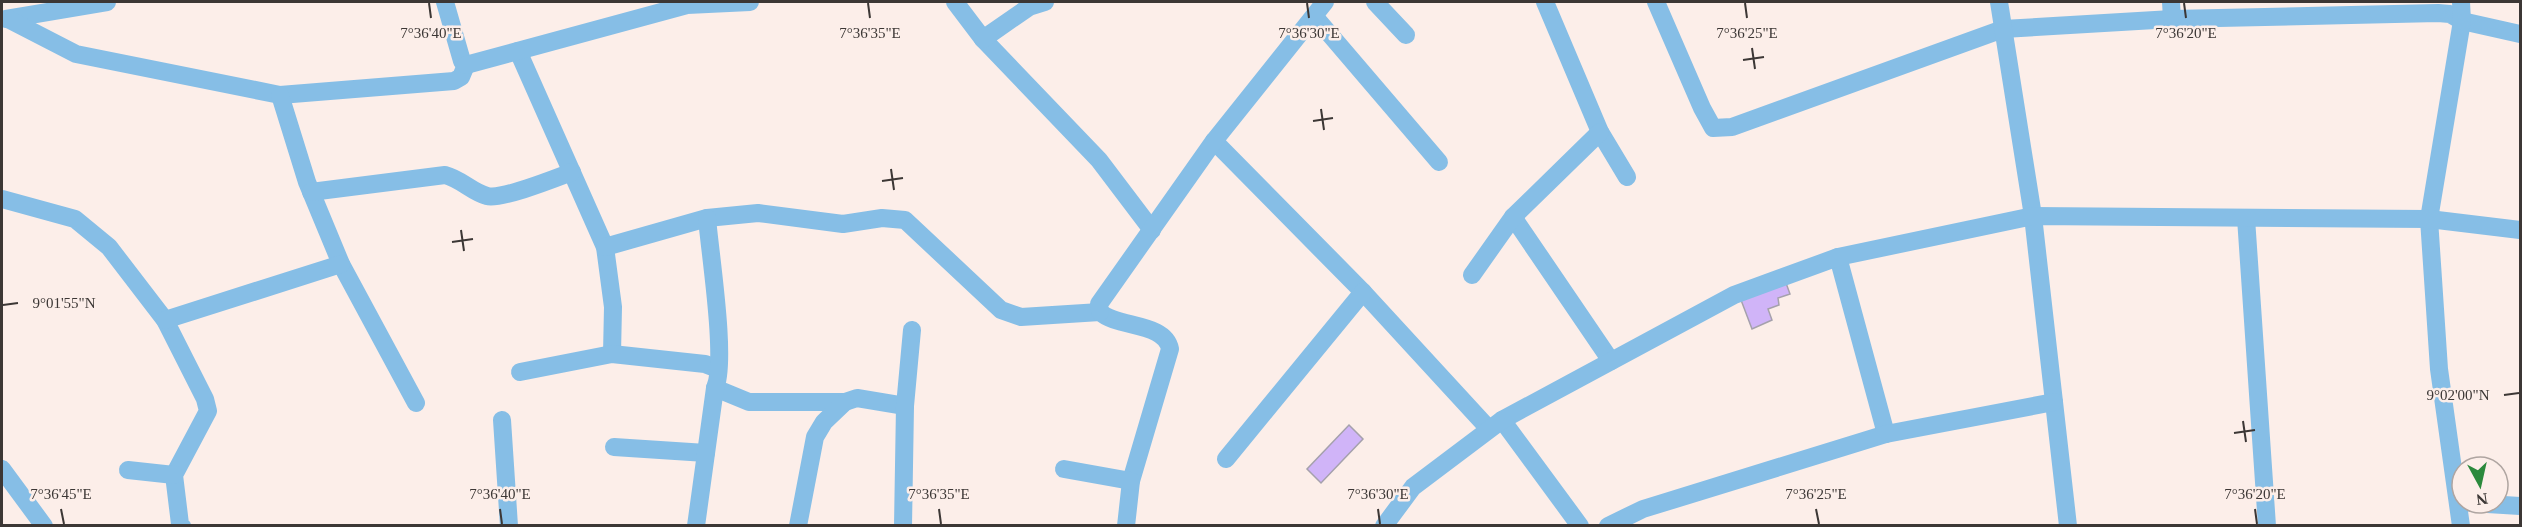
<svg xmlns="http://www.w3.org/2000/svg" width="2522" height="527" font-family="'Times New Roman',serif">
<style>
.building{fill:#d0b4f8;stroke:#a5a1ac;stroke-width:1.5}
.lines{fill:none;stroke-linecap:round;stroke-linejoin:round}
.street{stroke:#86bee6;stroke-width:18}
.ticks{fill:none;stroke:#3c3735;stroke-width:2}
.ticks-label{font-size:15px;text-anchor:middle;fill:#3c3735;stroke:#fceee9;stroke-width:5;stroke-linejoin:round;paint-order:stroke}
</style>
<rect width="100%" height="100%" fill="#fceee9"/>
<!-- building -->
<g class="building">
<path d="M 1786,283 L 1790,294 L 1778,298 L 1779,305 L 1768,309 L 1772,320 L 1752,329 L 1741,300 Z"/>
<path d="M 1349,425 L 1363,439 L 1321,483 L 1307,469 Z"/>
</g>
<g class="lines">
<!-- street -->
<g class="street">
<path d="M 445,2 L 462,61 L 466,65"/>
<path d="M 955,2 L 983,39 L 1099,160 L 1152,230"/>
<path d="M 1375,2 L 1406,35"/>
<path d="M 1545,2 L 1600,132 L 1627,177"/>
<path d="M 1656,2 L 1702,108 L 1713,128 L 1732,127 L 2003,29 L 2172,19 L 2438,13 L 2450,14 L 2462,21 L 2520,34"/>
<path d="M 1999,2 L 2033,216 L 2068,526"/>
<path d="M 2171,2 L 2172,19"/>
<path d="M 2461,2 L 2462,21 L 2429,219 L 2439,369 L 2461,526"/>
<path d="M 1315,17 L 1439,162"/>
<path d="M 6,19 L 107,2"/>
<path d="M 8,19 L 76,54 L 280,95 L 454,81 L 461,77 L 466,65"/>
<path d="M 983,39 L 1029,7 L 1045,2"/>
<path d="M 518,51 L 605,247 L 613,307 L 612,354"/>
<path d="M 466,65 L 687,5 L 750,2"/>
<path d="M 280,95 L 307,182 L 341,264 L 416,403"/>
<path d="M 1214,141 L 1363,292 L 1489,429"/>
<path d="M 311,192 L 445,175 C 461,179 472,192 487,196 C 501,200 556,178 572,172"/>
<path d="M 2,199 L 75,219 L 109,247 L 165,320 L 205,399 L 208,411 L 174,475 L 180,524 L 182,526"/>
<path d="M 1513,217 L 1611,361"/>
<path d="M 2246,218 L 2267,526"/>
<path d="M 605,247 L 707,218 L 758,213 L 843,224 L 882,218 L 905,220 L 1001,310 L 1021,317 L 1100,312 C 1117,328 1165,322 1170,349 L 1131,481 L 1126,526"/>
<path d="M 1838,257 L 1886,434"/>
<path d="M 1472,275 L 1513,217 L 1600,132"/>
<path d="M 1100,312 L 1099,304 L 1214,141 L 1325,2"/>
<path d="M 165,320 L 341,264"/>
<path d="M 520,372 L 612,354 L 705,364 L 718,369"/>
<path d="M 715,388 L 749,402 L 845,402 L 857,398 L 905,406"/>
<path d="M 502,420 L 509,526"/>
<path d="M 1502,420 L 1580,526"/>
<path d="M 614,447 L 706,453"/>
<path d="M 1226,459 L 1363,292"/>
<path d="M 2,469 L 44,526"/>
<path d="M 1064,469 L 1131,481"/>
<path d="M 128,470 L 174,475"/>
<path d="M 2471,503 L 2520,506"/>
<path d="M 696,526 L 715,388 C 727,361 710,254 707,218"/>
<path d="M 798,526 L 815,437 L 824,422 L 845,402"/>
<path d="M 903,526 L 905,406 L 912,330"/>
<path d="M 1384,526 L 1413,487 L 1502,420 L 1734,295 L 1838,257 L 2033,216 L 2429,219 L 2520,230"/>
<path d="M 1608,526 L 1643,509 L 1886,434 L 2054,402"/>
</g>
</g>
<!-- ticks -->
<path class="ticks" d="M 429,3 L 431,18M 868,3 L 870,18M 1307,3 L 1309,18M 1745,3 L 1747,18M 2184,3 L 2186,18M 1752,48 L 1755,69M 1743,60 L 1764,57M 1321,109 L 1324,130M 1313,121 L 1333,118M 891,169 L 894,190M 882,181 L 903,178M 461,230 L 464,251M 452,242 L 473,239M 3,305 L 18,303M 2504,395 L 2519,393M 2243,421 L 2246,442M 2234,433 L 2255,430M 61,509 L 64,524M 500,509 L 502,524M 939,509 L 941,524M 1378,509 L 1380,524M 1816,509 L 1819,524M 2255,509 L 2257,524"/>
<g class="ticks-label">
<text x="431" y="38">7°36'40"E</text>
<text x="870" y="38">7°36'35"E</text>
<text x="1309" y="38">7°36'30"E</text>
<text x="1747" y="38">7°36'25"E</text>
<text x="2186" y="38">7°36'20"E</text>
<text x="64" y="308">9°01'55"N</text>
<text x="2458" y="400">9°02'00"N</text>
<text x="61" y="499">7°36'45"E</text>
<text x="500" y="499">7°36'40"E</text>
<text x="939" y="499">7°36'35"E</text>
<text x="1378" y="499">7°36'30"E</text>
<text x="1816" y="499">7°36'25"E</text>
<text x="2255" y="499">7°36'20"E</text>
</g>
<!-- border -->
<rect width="2522" height="527" fill="none" stroke="#3c3735" stroke-width="6"/>
<!-- north arrow -->
<g transform="translate(2480 485) rotate(172)"><circle r="28" fill="#fceee9" stroke="#afa5a1" stroke-width="1.5"/>
<path d="M0-4.5L10 22L0 15L-10 22Z" fill="#2b893c"/>
<text y="-9" font-size="16" font-weight="bold" text-anchor="middle" fill="#3c3735">N</text>
</g>
</svg>
